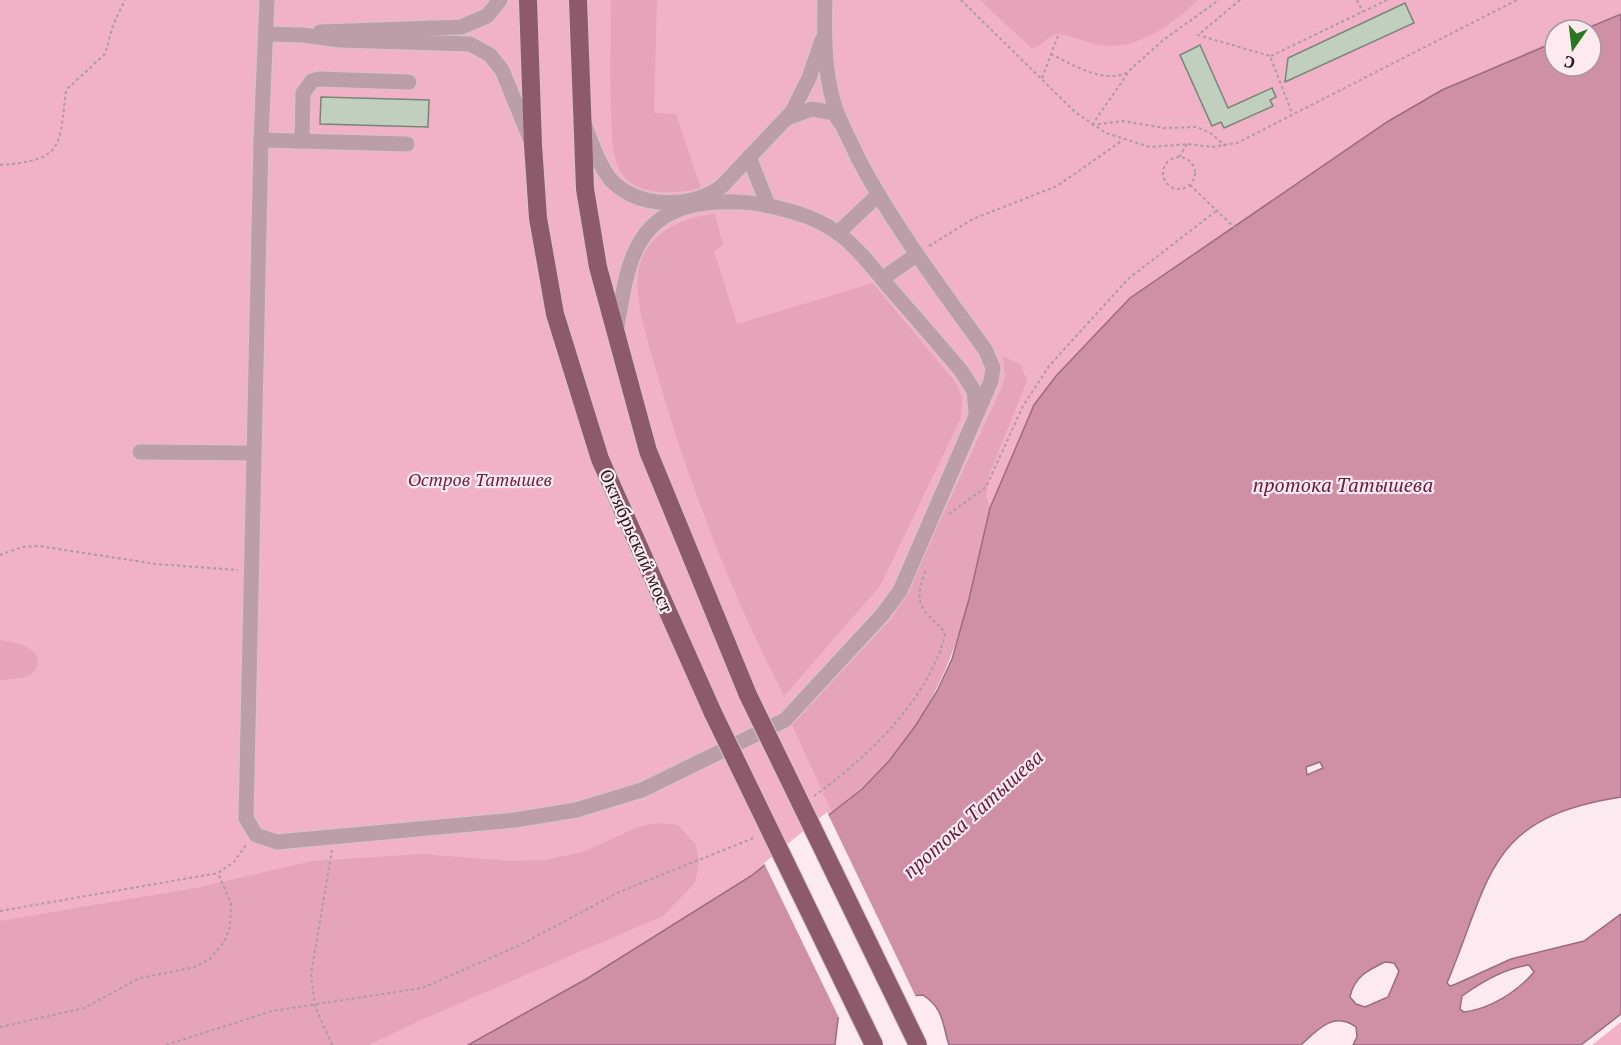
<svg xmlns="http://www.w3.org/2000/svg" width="1621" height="1045" font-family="'PT Serif',serif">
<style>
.green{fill:#f1b1c6}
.forest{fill:#e6a4ba}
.water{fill:#cf8fa5;stroke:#9c6c7d;stroke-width:1.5;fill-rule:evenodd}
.pier{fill:#fdeaf0}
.building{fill:#c0cfbe;stroke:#788676;stroke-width:1.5}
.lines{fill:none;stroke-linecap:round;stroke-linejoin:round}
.minor-casing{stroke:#d6c5ca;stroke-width:17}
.major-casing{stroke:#d6c5ca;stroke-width:20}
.path{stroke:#ab9ca1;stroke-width:2;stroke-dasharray:3 3;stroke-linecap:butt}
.minor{stroke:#bc9ea8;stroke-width:15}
.major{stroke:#8d5a6c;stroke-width:18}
.major-bridge-casing{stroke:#d6c5ca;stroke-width:20;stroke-linecap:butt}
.major-bridge{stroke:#8d5a6c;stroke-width:18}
.labels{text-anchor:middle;stroke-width:4.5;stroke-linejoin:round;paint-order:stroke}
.park-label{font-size:18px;font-style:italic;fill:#6c2041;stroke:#fdeaf0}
.street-label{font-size:18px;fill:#251c1f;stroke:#fdeaf0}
.water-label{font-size:20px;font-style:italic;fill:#661a3c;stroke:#fdeaf0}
</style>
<rect width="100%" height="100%" fill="#fdeaf0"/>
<!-- green -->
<g class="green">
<path d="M 0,0 L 1621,0 L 1621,14 L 1583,30 L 1555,30 L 1555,42 L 1442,90 L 1387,122 L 1130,298 L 1056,376 L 1034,405 L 990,508 L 969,599 L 916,725 L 889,761 L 862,789 L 751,876 L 691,916 L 588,978 L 468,1045 L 0,1045 Z"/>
<path d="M 1621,1022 L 1621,1045 L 1592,1045 Z"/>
</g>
<!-- forest -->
<g class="forest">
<path d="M 611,0 L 657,0 L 654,113 L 676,114 L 701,188 C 670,195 625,198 615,158 C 611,142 612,123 611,107 C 609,71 611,36 611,0 Z"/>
<path d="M 980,0 L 1198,0 C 1173,24 1137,51 1100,45 C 1086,43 1072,35 1059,34 C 1047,34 1043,48 1031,48 Z"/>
<path d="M 715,214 L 723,245 L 714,251 L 737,324 L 873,283 L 956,383 L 962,397 L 961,418 L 880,586 L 784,696 C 731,593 688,482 656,370 C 648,340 633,300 639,268 C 646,233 683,217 715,214 Z"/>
<path d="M 1003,356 L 1021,365 L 1027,381 L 989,475 L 986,496 L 990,508 C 963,639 942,726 832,812 L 792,725 L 891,619 L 907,592 L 1001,389 L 1005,377 Z"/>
<path d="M 0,640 C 13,642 43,647 37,666 C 36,670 32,674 28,676 C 20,679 9,679 0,680 Z"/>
<path d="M 656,823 L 678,825 L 696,845 L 699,861 L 695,883 L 663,916 L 421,1020 L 369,1045 L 0,1045 L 0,921 L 201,887 L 312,861 L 422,854 L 511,861 L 544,860 L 583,852 L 638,827 Z"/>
</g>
<!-- water -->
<path class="water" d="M 1621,14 L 1621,797 C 1487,818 1492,875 1447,983 L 1450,986 L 1456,984 L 1511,959 L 1584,941 L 1621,914 L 1621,1014 L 1581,1045 L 1353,1045 L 1357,1037 L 1356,1027 C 1334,1011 1318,1029 1301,1045 L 949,1045 C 942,1023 944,1009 923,995 L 861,1000 L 838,1019 L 835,1045 L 468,1045 L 588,978 L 751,876 L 862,789 L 889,761 L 916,725 L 937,691 L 952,659 L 969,599 L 990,508 L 1034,405 L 1056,376 L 1130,298 L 1387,122 L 1442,90 L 1555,42 L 1555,66 L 1591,66 L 1591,30 L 1583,30 ZM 1320,762 L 1323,768 L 1307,775 L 1306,767 ZM 1385,962 L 1394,963 L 1399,971 L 1388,997 L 1365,1007 L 1356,1004 L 1350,997 C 1354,977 1368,970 1385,962 ZM 1529,965 L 1534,972 C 1517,992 1490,1009 1464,1012 L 1460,1009 L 1462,996 C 1480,983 1506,968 1529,965 Z"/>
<!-- pier -->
<path class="pier" d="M 827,812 L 917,999 L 863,1003 L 841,1022 L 764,863 Z"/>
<!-- building -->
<g class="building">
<path d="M 1405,3 L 1414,23 L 1285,82 L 1288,58 Z"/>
<path d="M 1200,45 L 1228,108 L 1272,88 L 1276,97 L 1270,100 L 1273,106 L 1224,128 L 1221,122 L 1212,126 L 1180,55 Z"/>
<path d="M 321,97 L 429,100 L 428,127 L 320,124 Z"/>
</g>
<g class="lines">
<defs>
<g id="minor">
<path d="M 267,0 L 261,140 L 246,818 L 256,835 L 277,842 L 515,820 L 576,810 L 642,790 L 785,720 L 882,615 L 900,591 L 991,381 L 993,368 L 986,351 C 941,288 894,227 858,158 C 850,140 840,123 834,104 C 824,71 824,34 825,0"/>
<path d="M 320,32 L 461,27 L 487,16 L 500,0"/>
<path d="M 266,34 L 302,35 L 340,40 L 470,44 L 490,55 L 502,70 L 531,141"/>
<path d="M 787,118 L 812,109 L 834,113 L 840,122"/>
<path d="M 585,126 C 592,143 599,166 611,180 C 639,209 691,209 722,186 L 792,112 L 809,78 L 822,40"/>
<path d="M 261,140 L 407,144"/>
<path d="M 302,141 L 303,93 L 312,81 L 319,79 L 409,82"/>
<path d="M 749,157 L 768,205"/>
<path d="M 838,233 L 878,195"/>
<path d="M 882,279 L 916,255"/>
<path d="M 616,331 C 623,298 625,259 647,232 C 685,183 794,201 838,233 C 857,247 873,268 888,286 C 913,315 938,343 962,372 L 974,391 L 976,412"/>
<path d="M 140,452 L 253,453"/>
</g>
<g id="major">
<path d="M 528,0 L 533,145 L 538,218 L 555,314 L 600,459 L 713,713"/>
<path d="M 578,0 L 585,189 L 598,267 L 648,451 L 748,695"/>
</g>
</defs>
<!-- minor casing -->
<use href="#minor" class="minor-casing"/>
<!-- major casing -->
<use href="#major" class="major-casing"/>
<!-- path -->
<g class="path">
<path d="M 961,0 L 1075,112 L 1106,133 L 1150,147 L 1188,144 L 1212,147 L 1237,143 L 1517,0"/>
<path d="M 1240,0 L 1198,35 L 1270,56 L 1292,113"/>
<path d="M 1357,0 L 1363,12"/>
<path d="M 1051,54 C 1071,64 1105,85 1128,72"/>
<path d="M 1271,56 L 1387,0"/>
<path d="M 1042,78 L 1058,36"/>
<path d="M 1092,125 L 1130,70 L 1162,41 L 1219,0"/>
<path d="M 1092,125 L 1123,121 L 1164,128 L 1197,127 L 1212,134 L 1225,146"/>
<circle cx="1179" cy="173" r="16"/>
<path d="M 1179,157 L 1187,144"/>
<path d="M 0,165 C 64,160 59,148 66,90 L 105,54 L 113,25 L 125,0"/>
<path d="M 1190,185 L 1241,234"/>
<path d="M 929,246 L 973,219 L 1057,186 L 1123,140"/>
<path d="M 949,514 L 986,487 L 1023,406 L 1049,366 L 1128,279 L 1216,211"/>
<path d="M 0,555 L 22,547 L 39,546 L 156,564 L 238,570"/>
<path d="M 814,796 C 867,758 929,699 945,635 C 942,626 935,623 929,616 C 914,602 920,586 926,569"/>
<path d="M 0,911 L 218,873 L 234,862 L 246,845"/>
<path d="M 0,1027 L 84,1008 L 140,978 L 195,967 L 210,959 L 224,942 L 230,927 L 231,904 L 218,873"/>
<path d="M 166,1045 L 272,1011 L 422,988 L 520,945 L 619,892 L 756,837"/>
<path d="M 332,1045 L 315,1006 L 311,974 L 332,850"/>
</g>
<!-- minor -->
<use href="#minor" class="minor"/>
<!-- major -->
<use href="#major" class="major"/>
<defs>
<g id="major-bridge">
<path d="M 748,695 L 918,1045"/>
<path d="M 713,713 L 874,1045"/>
</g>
</defs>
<!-- major-bridge casing -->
<use href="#major-bridge" class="major-bridge-casing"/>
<!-- major-bridge -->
<use href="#major-bridge" class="major-bridge"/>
</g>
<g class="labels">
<!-- park labels -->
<g class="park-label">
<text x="480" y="486">Остров Татышев</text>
</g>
<!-- street labels -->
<g class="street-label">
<text transform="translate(636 541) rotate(66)" y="6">Октябрьский мост</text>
</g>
<!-- water labels -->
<g class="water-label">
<text x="1343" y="492">протока Татышева</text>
<text transform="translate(973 814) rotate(-42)" y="7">протока Татышева</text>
</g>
</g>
<!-- north arrow -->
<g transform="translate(1573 48) rotate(194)"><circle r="28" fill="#fdeaf0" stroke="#a7989c" stroke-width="1.5"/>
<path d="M0-4.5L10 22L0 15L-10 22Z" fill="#2a771e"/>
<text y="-9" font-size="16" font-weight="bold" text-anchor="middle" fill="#251c1f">С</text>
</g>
</svg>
